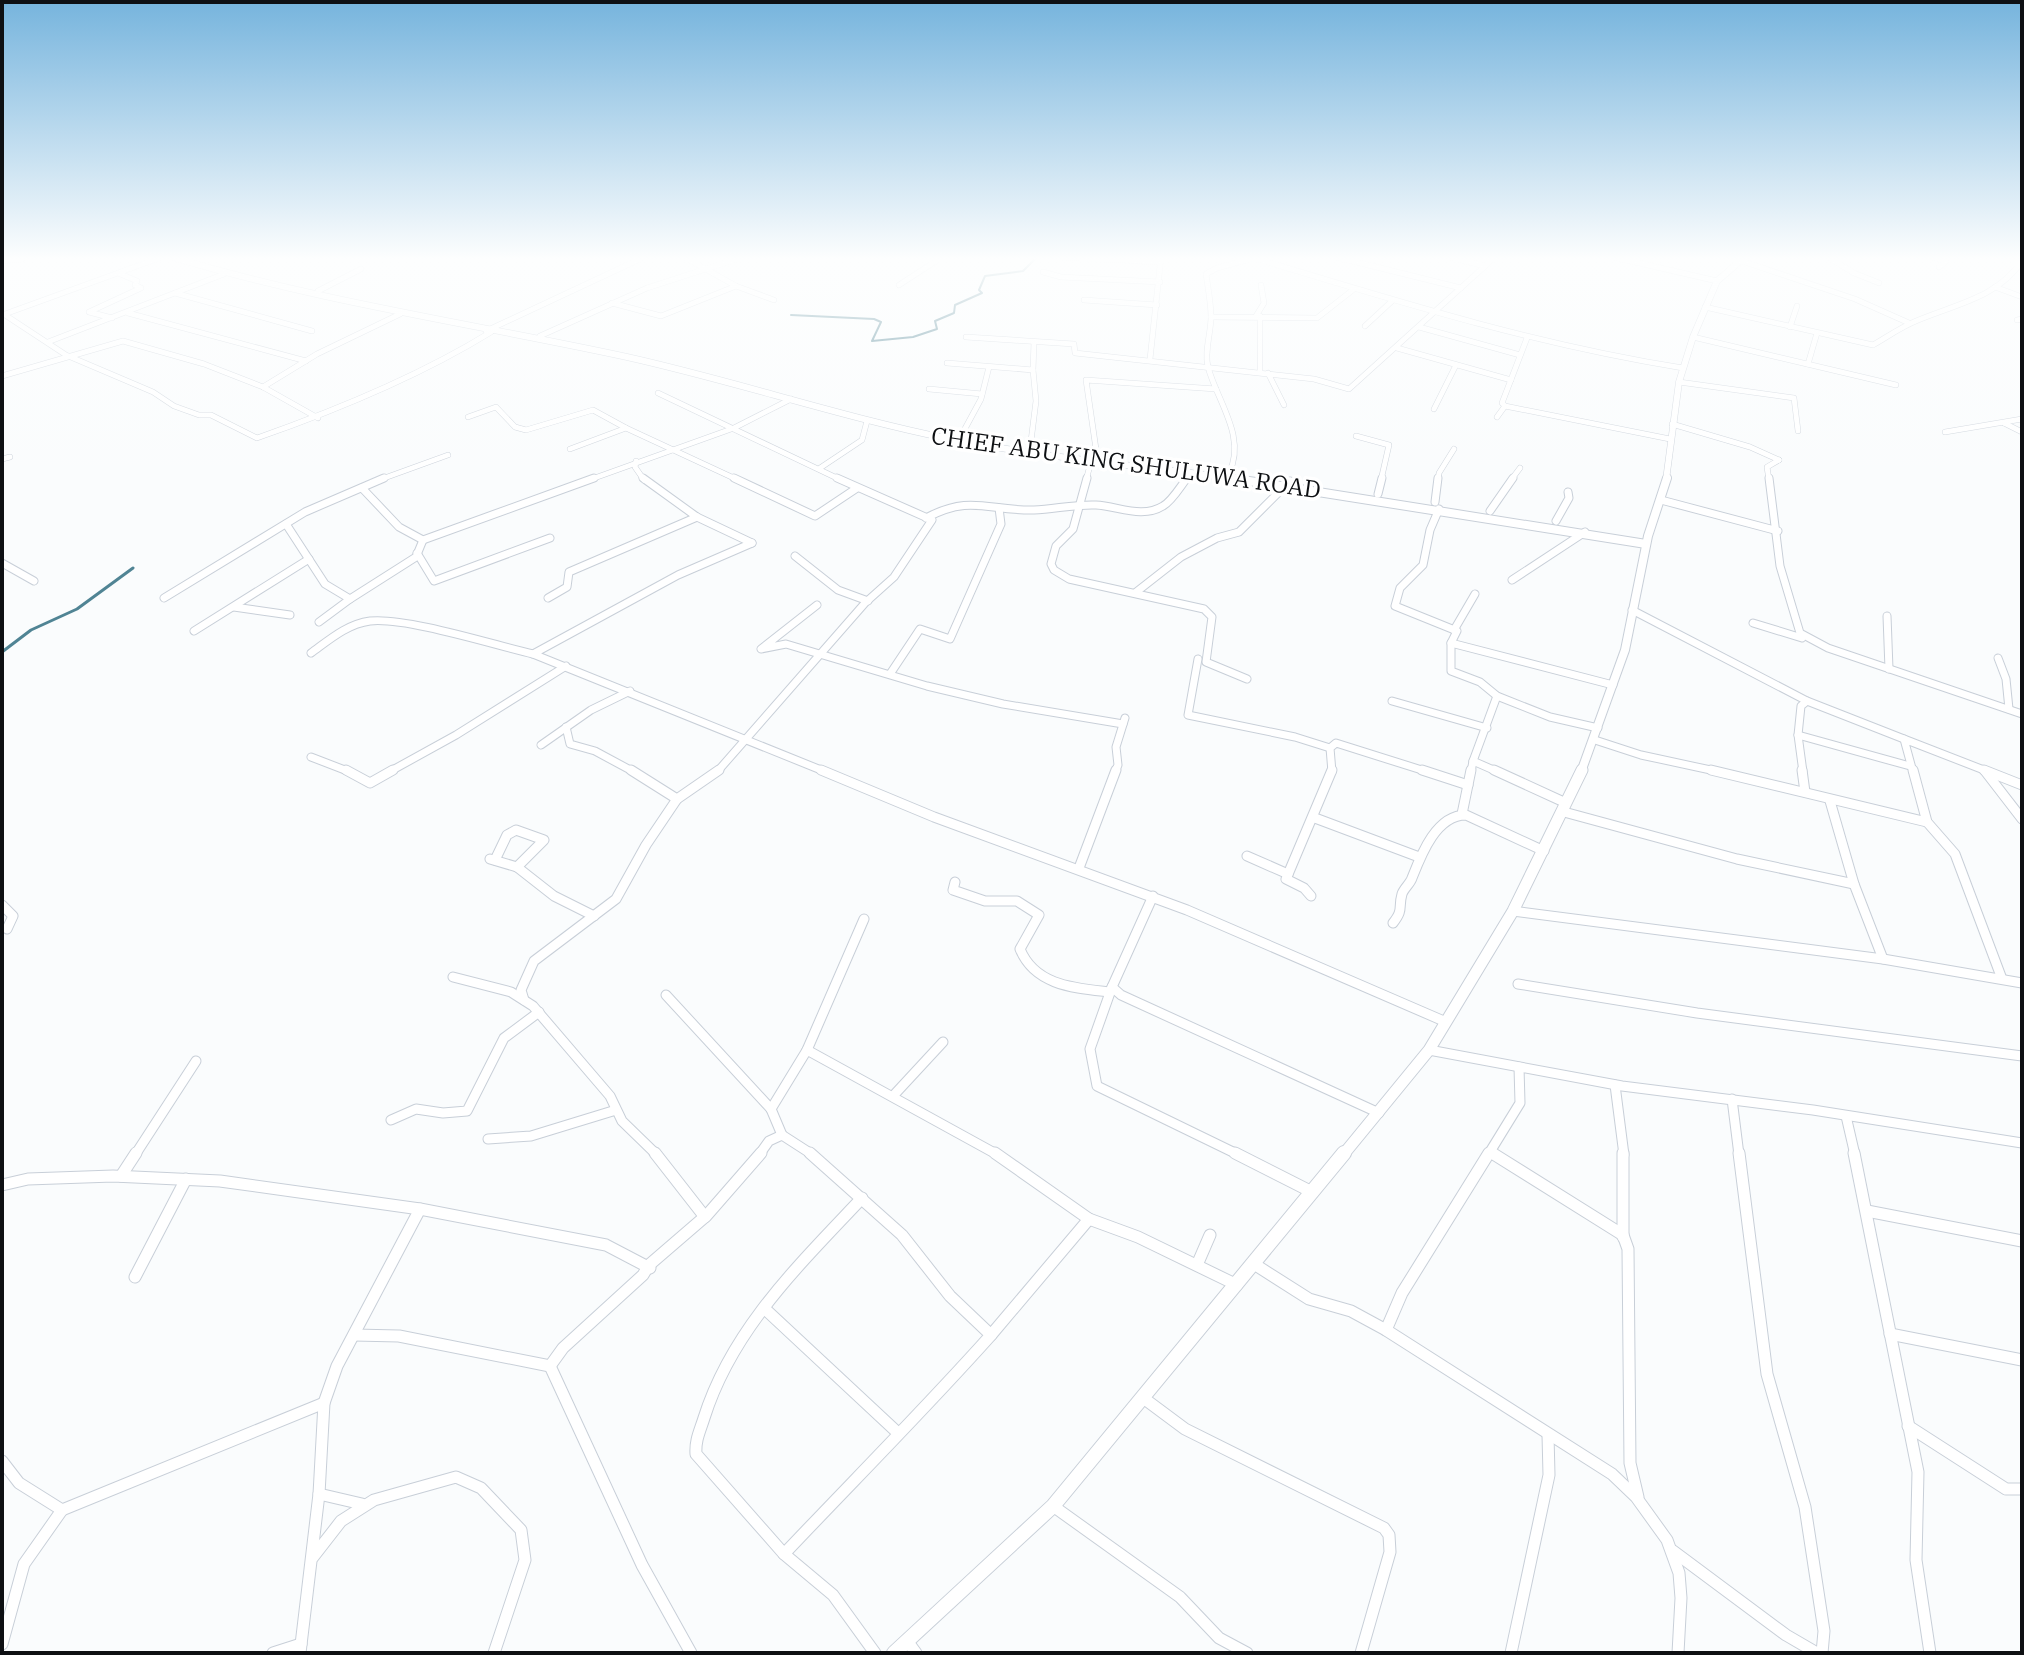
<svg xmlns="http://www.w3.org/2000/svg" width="2024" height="1655" font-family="'IBM Plex Serif',serif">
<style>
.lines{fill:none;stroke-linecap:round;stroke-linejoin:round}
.stream-far1{stroke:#508494;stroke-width:2}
.stream{stroke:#508494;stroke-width:3}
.minor-far3-casing{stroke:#c8cfd8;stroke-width:6}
.minor-far2-casing{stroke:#c8cfd8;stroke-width:9}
.minor-far1-casing{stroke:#c8cfd8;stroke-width:11}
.minor-casing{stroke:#c8cfd8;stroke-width:13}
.tertiary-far3-casing{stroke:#c8cfd8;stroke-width:7}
.tertiary-far2-casing{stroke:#c8cfd8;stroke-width:10}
.tertiary-far1-casing{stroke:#c8cfd8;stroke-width:13}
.tertiary-casing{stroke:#c8cfd8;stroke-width:16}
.minor-far3{stroke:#fff;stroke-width:5}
.minor-far2{stroke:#fff;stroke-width:7}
.minor-far1{stroke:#fff;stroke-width:9}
.minor{stroke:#fff;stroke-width:11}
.tertiary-far3{stroke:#fff;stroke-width:6}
.tertiary-far2{stroke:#fff;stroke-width:8}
.tertiary-far1{stroke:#fff;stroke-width:11}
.tertiary{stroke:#fff;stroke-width:14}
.labels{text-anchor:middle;stroke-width:7;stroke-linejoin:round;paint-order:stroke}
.far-street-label{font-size:24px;fill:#0e1013;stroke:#fff}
</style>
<rect width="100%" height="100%" fill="#fafcfd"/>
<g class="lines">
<!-- stream-far1 -->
<path class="stream-far1" d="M 791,315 L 874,319 L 881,322 L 872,341 L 913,337 L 937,329 L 935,321 L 954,313 L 955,305 L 982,293 L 979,290 L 985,276 L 1023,271 L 1037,257"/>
<!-- stream -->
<path class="stream" d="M 2,652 L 31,630 L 77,609 L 133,568"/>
<defs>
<g id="minor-far3">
<path d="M 684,257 L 736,286 L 774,300"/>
<path d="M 1057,257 L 1161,262"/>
<path d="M 1251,257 C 1396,301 1533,344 1683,368"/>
<path d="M 1336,257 L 1461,288"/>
<path d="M 1449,257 L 1485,266"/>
<path d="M 1613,257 L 1717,281"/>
<path d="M 1828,257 L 1854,273 L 1879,283"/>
<path d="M 1932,257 L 1946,261 L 1939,267"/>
<path d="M 1739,260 L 1855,299 L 1909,323"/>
<path d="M 2,261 L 22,259"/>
<path d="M 1043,272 L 1061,277 L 1160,282"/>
<path d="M 899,285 L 942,257"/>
<path d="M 1995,287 L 2022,297"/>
<path d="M 318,291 L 361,269"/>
<path d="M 175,293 L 312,331"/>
<path d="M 1084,300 L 1157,305"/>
<path d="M 612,303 L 661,316 L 736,286"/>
<path d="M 1705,307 L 1873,345 C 1887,337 1901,327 1916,321 C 1956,304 1997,298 2022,261"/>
<path d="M 2,313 L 66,355 L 153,392 L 174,406 L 199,415 L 211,415 L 257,438 C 337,410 418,377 491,332"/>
<path d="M 128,313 L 306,361"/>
<path d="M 5,314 L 162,257"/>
<path d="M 1256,316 L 1264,303 L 1261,285"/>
<path d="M 1260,316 L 1260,372"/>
<path d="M 1211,317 L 1317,318 L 1354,289"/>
<path d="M 112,318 L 89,312 L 141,288 L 135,285 L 137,281 L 118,273"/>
<path d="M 2017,320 L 2022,319"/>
<path d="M 1365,326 L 1392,301"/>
<path d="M 1419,327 L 1520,355"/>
<path d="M 1790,327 L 1797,306"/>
<path d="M 486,331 L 640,259"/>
<path d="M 540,336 L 647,288 L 743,257"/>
<path d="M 966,337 L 1074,344 L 1075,353 L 1314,379 L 1349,389 L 1495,257"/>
<path d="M 1693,337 L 1896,385"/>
<path d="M 48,342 L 224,274"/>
<path d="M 1397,348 L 1511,380"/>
<path d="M 1150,359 L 1161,257"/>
<path d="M 947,363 L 1033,370 L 1034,342"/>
<path d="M 1808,364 L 1817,333"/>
<path d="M 1268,373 L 1284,405"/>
<path d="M 2,376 L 123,341 L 204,364 L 263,387 L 318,418"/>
<path d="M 1679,382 L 1794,398 L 1798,431"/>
<path d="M 263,387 L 317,354 L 400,314"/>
<path d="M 929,389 L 982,394"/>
<path d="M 658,393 L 841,480"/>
<path d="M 1505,406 L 1670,439"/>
<path d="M 1434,409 L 1456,365"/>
<path d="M 468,417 L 496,407 L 515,427 L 526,430 L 593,410 L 626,428"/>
<path d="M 1497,417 L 1505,406 L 1502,403 L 1527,338"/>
<path d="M 2004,423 L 2022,432"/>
<path d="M 1672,424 L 1750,447 L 1779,460"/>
<path d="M 1945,432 L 2022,419"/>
<path d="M 961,436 L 981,399 L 989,367"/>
<path d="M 1356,436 L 1389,445 L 1381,480"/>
<path d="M 570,449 L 626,428 L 738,480"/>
<path d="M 1030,449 L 1036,401 L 1033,370"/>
<path d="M 1097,456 L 1086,380 L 1216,389"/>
<path d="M 2,459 L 10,457"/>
<path d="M 636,461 L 635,467 L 644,480"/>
<path d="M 820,468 L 862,440 L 867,421"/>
<path d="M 1229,473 C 1247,437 1217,401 1208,367 C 1204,352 1211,333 1211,317 C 1211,303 1208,288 1206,274 L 1217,268 L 1254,258"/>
<path d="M 379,480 L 448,455"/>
<path d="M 589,480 L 734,428 L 791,399"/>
<path d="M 1086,480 L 1091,462"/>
<path d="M 1186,480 L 1192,473"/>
<path d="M 1438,480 L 1439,473 L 1454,449"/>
<path d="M 1511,480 L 1520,468"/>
<path d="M 1769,480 L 1767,467 L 1779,460"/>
</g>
<g id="minor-far2">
<path d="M 643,478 L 697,517 L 752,543"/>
<path d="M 734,478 L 815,516 L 857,488"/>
<path d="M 1087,478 L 1073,529 L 1056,546 L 1051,564 L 1054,570 L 1069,579 L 1204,609 L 1212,617 L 1206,662 L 1247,679"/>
<path d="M 1769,478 L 1780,566 L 1800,633 L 1828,648 L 2022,714"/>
<path d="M 362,488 L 399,527 L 423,540 L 594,478"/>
<path d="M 1378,494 L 1382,478"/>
<path d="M 1661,500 L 1778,531"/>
<path d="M 1435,502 L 1438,478"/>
<path d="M 1439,509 L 1430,530 L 1423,565 L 1400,588 L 1395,606 L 1457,631 L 1451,643 L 1613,685"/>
<path d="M 1490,511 L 1513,478"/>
<path d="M 926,518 C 971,494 988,511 1034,510 C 1055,509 1076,504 1096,505 C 1118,506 1142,519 1163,506 C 1172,501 1180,487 1187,478"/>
<path d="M 1556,521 L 1569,498 L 1568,492"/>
<path d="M 286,524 L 325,584 L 350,599 L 416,557 L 423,540"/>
<path d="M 752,543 L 678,575 L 533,654 L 826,772"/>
<path d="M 417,553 L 434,581 L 550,538"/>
<path d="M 795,556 L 838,590 L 868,601"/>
<path d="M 2,563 L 34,581"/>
<path d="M 1512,580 L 1585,532"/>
<path d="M 1135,593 L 1181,557 L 1217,538 L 1239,532 L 1290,481"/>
<path d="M 164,598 L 305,512 L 384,478"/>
<path d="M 548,598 L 567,587 L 569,572 L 697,517"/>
<path d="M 817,605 L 761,649 L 786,644 L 927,686 L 1003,704 L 1123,724"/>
<path d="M 234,607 L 290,615"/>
<path d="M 1632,610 L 1807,701 L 1801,706 L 1798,735 L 1803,772"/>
<path d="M 1887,616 L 1889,669"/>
<path d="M 319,622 L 350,599"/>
<path d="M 1753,623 L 1802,638"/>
<path d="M 1454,630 L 1475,594"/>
<path d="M 194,631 L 309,559"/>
<path d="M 1451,643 L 1451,671 L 1480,682 L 1497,696 L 1550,717 L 1598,728"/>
<path d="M 311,653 C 329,640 347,624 370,621 C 406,617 494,645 533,654"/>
<path d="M 1998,658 L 2006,679 L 2009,709"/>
<path d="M 1198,659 L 1188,715 L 1295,737 L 1330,748"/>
<path d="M 890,674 L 920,629 L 950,639 L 1001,524 L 999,508"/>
<path d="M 1497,696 L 1473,761 L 1498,772"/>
<path d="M 1392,701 L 1487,728"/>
<path d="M 1807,701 L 1904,739"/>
<path d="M 566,727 L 570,744 L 595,751 L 634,772"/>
<path d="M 1798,735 L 1910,766"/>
<path d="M 1595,740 L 1641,755 L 1720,772"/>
<path d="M 541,745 L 591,710 L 630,691"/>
<path d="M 311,757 L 350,772"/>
<path d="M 389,772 L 456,735 L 566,666"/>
<path d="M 717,772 L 865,603 L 894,577 L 932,520 L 837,478"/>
<path d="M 1115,772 L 1118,765 L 1116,747 L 1125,718"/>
<path d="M 1332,772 L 1330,748 L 1336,743 L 1428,772"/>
<path d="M 1471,772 L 1473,761"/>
<path d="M 1913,772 L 1904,739 L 1989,772"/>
</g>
<g id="minor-far1">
<path d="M 346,770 L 370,783 L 393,770"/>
<path d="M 631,770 L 677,799"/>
<path d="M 821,770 L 934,817 L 1187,910 L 1446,1022"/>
<path d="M 1422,770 L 1468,785"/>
<path d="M 1494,770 L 1566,803"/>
<path d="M 1711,770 L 1927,822"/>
<path d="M 1802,770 L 1805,792"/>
<path d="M 1913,770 L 1927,822 L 1955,854 L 2002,979"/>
<path d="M 1984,770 L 2022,785"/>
<path d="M 1985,771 L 2022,819"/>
<path d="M 1830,801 L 1854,884 L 1883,959"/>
<path d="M 1564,812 L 1737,859 L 1854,884"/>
<path d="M 1462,814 L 1471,770"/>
<path d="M 1315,818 L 1419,857"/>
<path d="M 1247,856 L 1288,874"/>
<path d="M 490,859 L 517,867 L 554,896 L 594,916"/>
<path d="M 495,860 L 507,835 L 516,830 L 544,840 L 517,867"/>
<path d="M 1079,868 L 1116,770"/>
<path d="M 955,882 L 953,890 L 985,901 L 1017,901 L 1039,915 L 1020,949 C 1035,986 1075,988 1110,992"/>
<path d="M 1153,896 L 1112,987 L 1121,995 L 1379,1113"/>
<path d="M 1311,896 L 1304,888 L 1286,879 L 1332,770"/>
<path d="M 2,905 L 13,916 L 7,929"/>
<path d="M 1513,911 L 1883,959 L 2022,983"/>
<path d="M 1393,923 C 1404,909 1398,908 1402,894 C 1404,888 1410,884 1412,878 C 1421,855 1436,815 1466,815 L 1544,851"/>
<path d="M 453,977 L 511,992 L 533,1006 L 610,1096 L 622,1121 L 657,1155"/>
<path d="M 1518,984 L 1697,1013 L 2022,1056"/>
<path d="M 1112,987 L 1090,1049 L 1097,1086 L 1239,1155"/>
<path d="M 666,995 L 771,1109"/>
<path d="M 524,1000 L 521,990 L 534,961 L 616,899 L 646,845 L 677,799 L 719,770"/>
<path d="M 807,1050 L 864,919"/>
<path d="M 1429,1050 L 1622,1086 L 1813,1110 L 2022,1143"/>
<path d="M 1615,1085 L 1624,1155"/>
<path d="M 893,1096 L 943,1042"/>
<path d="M 1732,1099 L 1739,1155"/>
<path d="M 1846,1116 L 1855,1155"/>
<path d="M 391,1120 L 416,1109 L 443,1113 L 467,1111 L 504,1038 L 539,1012"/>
<path d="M 782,1135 L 771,1109 L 807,1050 L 998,1155"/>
<path d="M 488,1139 L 531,1136 L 616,1110"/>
<path d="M 1491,1152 L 1495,1155"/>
<path d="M 135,1155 L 196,1061"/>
<path d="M 759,1155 L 769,1141 L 782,1135 L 813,1155"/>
<path d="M 1488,1155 L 1520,1103 L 1519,1067"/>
</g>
<g id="minor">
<path d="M 655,1153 L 705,1217"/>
<path d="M 810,1153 L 902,1235 L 950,1296 L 991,1335 C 924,1410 853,1481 784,1554 L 833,1595 L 875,1653"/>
<path d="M 1235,1153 L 1312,1192"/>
<path d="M 1492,1153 L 1623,1235 L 1628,1249 L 1630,1463 L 1638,1497"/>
<path d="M 1739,1153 L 1767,1374 L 1805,1507 L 1824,1631 L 1822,1653"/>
<path d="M 1854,1153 L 1918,1472 L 1916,1560 L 1930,1653"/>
<path d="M 121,1176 L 136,1153"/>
<path d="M 2,1185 L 28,1179 L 113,1176 L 220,1181 L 420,1209 L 606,1245 L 650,1268"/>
<path d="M 1867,1211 L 2022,1241"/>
<path d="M 1089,1219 L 1138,1237 L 1237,1285"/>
<path d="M 1623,1237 L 1623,1153"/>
<path d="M 1254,1264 L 1309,1299 L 1351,1311 L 1386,1330 L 1612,1474 L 1636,1497 L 1667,1540 L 1679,1573 L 1681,1598 L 1678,1653"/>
<path d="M 1197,1265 L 1210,1235"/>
<path d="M 135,1277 L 186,1179"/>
<path d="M 765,1309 L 898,1433"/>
<path d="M 1386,1330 L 1402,1293 L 1489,1153"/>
<path d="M 1890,1334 L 2022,1360"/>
<path d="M 354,1335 L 399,1336 L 550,1366"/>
<path d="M 991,1335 L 1089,1219 L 995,1153"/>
<path d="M 550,1366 L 563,1348 L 643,1275 L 649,1265 L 707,1215 L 761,1153"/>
<path d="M 550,1366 L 642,1565 L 691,1653"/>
<path d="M 1142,1397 L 1185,1429 L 1384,1528 L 1389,1535 L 1390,1552 L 1361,1653"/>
<path d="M 1908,1426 L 2006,1489 L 2022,1489"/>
<path d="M 2,1461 L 19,1483 L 62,1510 L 324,1403"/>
<path d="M 319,1494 L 362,1504"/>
<path d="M 1053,1506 L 1180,1597 L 1219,1638 L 1247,1653"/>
<path d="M 1673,1551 L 1786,1635 L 1817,1653"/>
<path d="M 784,1554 L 696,1454 C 695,1440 700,1431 704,1418 C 732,1329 799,1265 862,1198"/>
<path d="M 313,1557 L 341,1521 L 374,1500 L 456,1477 L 481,1488 L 521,1530 L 525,1560 L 494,1653"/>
<path d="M 908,1642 L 916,1653"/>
<path d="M 2,1644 L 24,1564 L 62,1510"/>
<path d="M 273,1653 L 301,1644"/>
<path d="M 300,1653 L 319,1494 L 324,1403 L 337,1366 L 420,1209"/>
<path d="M 1511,1653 L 1549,1475 L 1548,1435"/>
</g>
<g id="tertiary-far3">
<path d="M 172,257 C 321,302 475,324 627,357 C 735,381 841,417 950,439 C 1047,458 1145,466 1243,480"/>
<path d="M 1666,480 L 1679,382 L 1693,337 L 1717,281 L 1745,257"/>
</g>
<g id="tertiary-far2">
<path d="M 1230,478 L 1646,544"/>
<path d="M 1581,772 L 1625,650 L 1648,536 L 1667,478"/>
</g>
<path id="tertiary-far1" d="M 1343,1155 L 1429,1050 L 1513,911 L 1582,770"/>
<path id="tertiary" d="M 894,1653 L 1053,1506 L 1344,1153"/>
</defs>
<!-- minor-far3 casing -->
<use href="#minor-far3" class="minor-far3-casing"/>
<!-- minor-far2 casing -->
<use href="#minor-far2" class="minor-far2-casing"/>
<!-- minor-far1 casing -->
<use href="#minor-far1" class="minor-far1-casing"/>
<!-- minor casing -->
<use href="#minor" class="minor-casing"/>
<!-- tertiary-far3 casing -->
<use href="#tertiary-far3" class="tertiary-far3-casing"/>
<!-- tertiary-far2 casing -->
<use href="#tertiary-far2" class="tertiary-far2-casing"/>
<!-- tertiary-far1 casing -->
<use href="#tertiary-far1" class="tertiary-far1-casing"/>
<!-- tertiary casing -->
<use href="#tertiary" class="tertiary-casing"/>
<!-- minor-far3 -->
<use href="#minor-far3" class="minor-far3"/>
<!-- minor-far2 -->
<use href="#minor-far2" class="minor-far2"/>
<!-- minor-far1 -->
<use href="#minor-far1" class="minor-far1"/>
<!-- minor -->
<use href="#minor" class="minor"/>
<!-- tertiary-far3 -->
<use href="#tertiary-far3" class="tertiary-far3"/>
<!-- tertiary-far2 -->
<use href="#tertiary-far2" class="tertiary-far2"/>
<!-- tertiary-far1 -->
<use href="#tertiary-far1" class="tertiary-far1"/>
<!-- tertiary -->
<use href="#tertiary" class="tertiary"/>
</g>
<!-- sky -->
<linearGradient id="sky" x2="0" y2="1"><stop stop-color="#76b4dd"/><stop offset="0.53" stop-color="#fdfefe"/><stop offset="1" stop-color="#fdfefe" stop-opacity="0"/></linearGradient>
<rect width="2024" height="488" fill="url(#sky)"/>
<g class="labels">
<!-- far-street labels -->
<g class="far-street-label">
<text transform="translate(1126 463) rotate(8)" y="8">CHIEF ABU KING SHULUWA ROAD</text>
</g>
</g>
<!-- border -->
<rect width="2024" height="1655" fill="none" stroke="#0e1013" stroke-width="8"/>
</svg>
